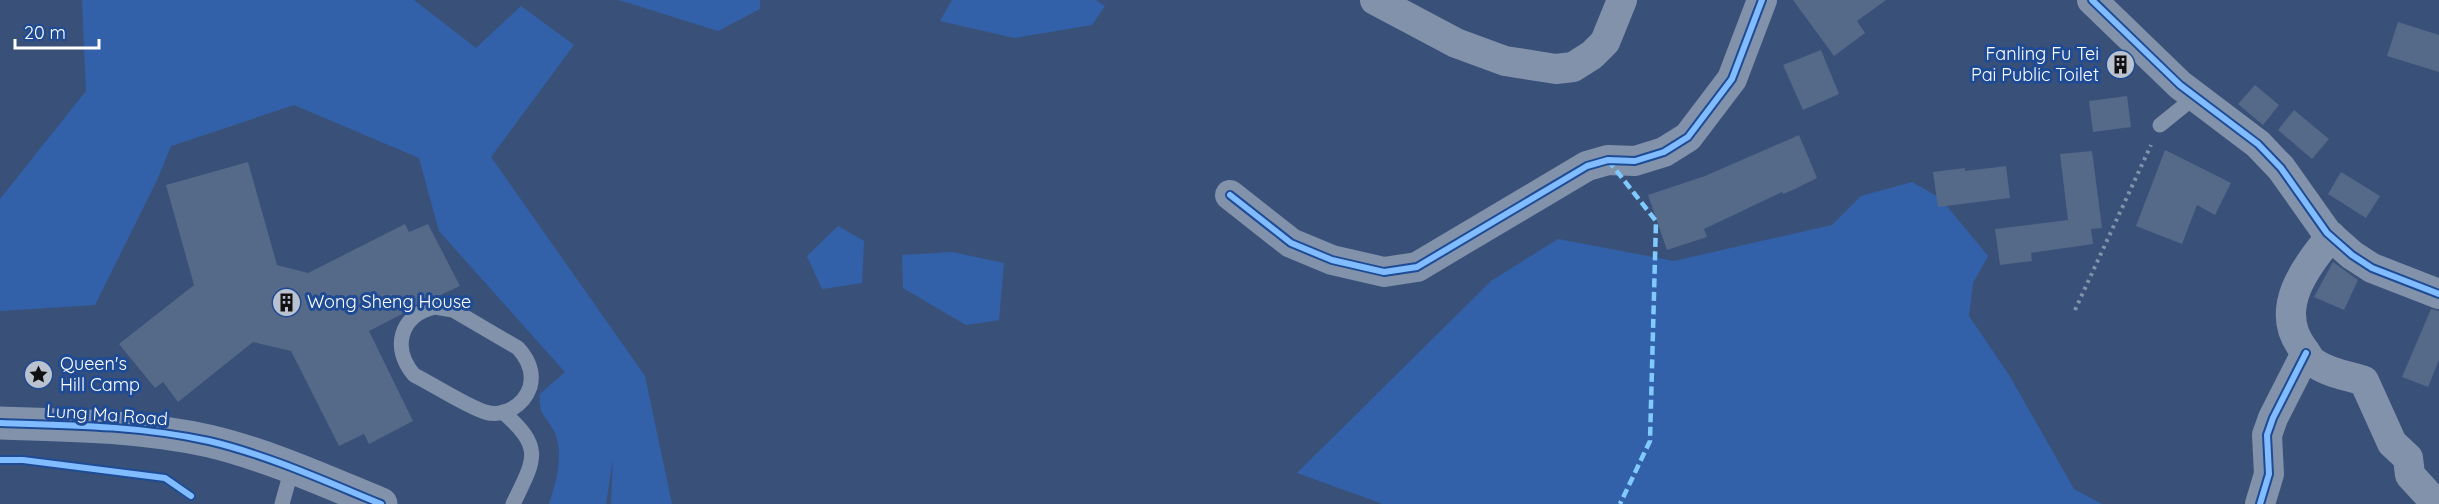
<svg xmlns="http://www.w3.org/2000/svg" width="2439" height="504" font-family="Quicksand,sans-serif">
<style>
.green{fill:#3361a9}
.building{fill:#556988}
.lines{fill:none;stroke-linecap:round;stroke-linejoin:round}
.path{stroke:#8292ab;stroke-width:4;stroke-dasharray:3 4.5;stroke-linecap:butt}
.service{stroke:#8292ab;stroke-width:15}
.minor{stroke:#8292ab;stroke-width:30}
.tertiary{stroke:#8292ab;stroke-width:33}
.quiet{stroke:#80caff;stroke-width:4.5;stroke-dasharray:9 4.5;stroke-linecap:butt}
.cycleway-casing{stroke:#1e4b94;stroke-width:10}
.cycleway{stroke:#80bcff;stroke-width:6}
.labels{text-anchor:middle;stroke-width:6;stroke-linejoin:round;paint-order:stroke}
.poi-label{font-size:18px;fill:#fff;stroke:#1e4b94;text-anchor:start}
.street-label{font-size:18px;fill:#fff;stroke:#1e4b94}
</style>
<rect width="100%" height="100%" fill="#395179"/>
<!-- green -->
<g class="green">
<path d="M 82,0 L 414,0 L 476,48 L 521,6 L 574,45 L 491,157 L 645,376 L 672,504 L 611,504 L 613,459 L 606,504 L 549,504 C 556,483 564,455 555,433 C 547,415 538,417 540,394 L 565,372 L 439,231 L 419,158 L 294,105 L 171,146 L 157,180 L 95,305 L 0,311 L 0,199 L 86,91 Z"/>
<path d="M 619,0 L 760,0 L 760,9 L 718,31 Z"/>
<path d="M 952,0 L 1096,0 L 1105,6 L 1092,25 L 1014,38 L 940,21 Z"/>
<path d="M 1912,182 L 1940,198 L 1988,256 L 1973,283 L 1969,316 L 2009,375 L 2074,489 L 2102,504 L 1383,504 L 1297,473 L 1491,281 L 1558,239 L 1674,261 L 1832,225 L 1861,196 Z"/>
<path d="M 838,226 L 864,241 L 862,283 L 822,289 L 807,256 Z"/>
<path d="M 952,252 L 1004,263 L 999,320 L 966,325 L 903,288 L 902,255 Z"/>
</g>
<!-- building -->
<g class="building">
<path d="M 1793,0 L 1886,0 L 1857,21 L 1865,33 L 1834,56 Z"/>
<path d="M 2398,22 L 2439,35 L 2439,72 L 2387,56 Z"/>
<path d="M 1821,50 L 1839,94 L 1803,110 L 1783,65 Z"/>
<path d="M 2255,85 L 2279,105 L 2263,125 L 2238,104 Z"/>
<path d="M 2127,96 L 2131,127 L 2093,132 L 2089,101 Z"/>
<path d="M 2294,110 L 2329,139 L 2312,159 L 2278,130 Z"/>
<path d="M 1799,135 L 1817,178 L 1795,189 L 1783,194 L 1782,192 L 1704,229 L 1707,237 L 1667,250 L 1648,195 L 1705,176 Z"/>
<path d="M 2165,150 L 2231,183 L 2215,215 L 2197,205 L 2182,244 L 2136,226 Z"/>
<path d="M 2092,151 L 2102,228 L 2091,229 L 2093,244 L 2031,253 L 2032,261 L 2000,265 L 1995,229 L 2068,220 L 2060,154 Z"/>
<path d="M 248,162 L 277,265 L 308,273 L 405,224 L 409,232 L 428,224 L 460,286 L 436,297 L 420,302 L 404,313 L 369,331 L 413,421 L 369,444 L 364,434 L 339,446 L 291,351 L 253,342 L 178,402 L 163,382 L 155,388 L 119,344 L 194,285 L 166,185 Z"/>
<path d="M 2006,166 L 2010,198 L 1938,207 L 1933,172 L 1965,168 L 1965,171 Z"/>
<path d="M 2341,172 L 2380,196 L 2366,218 L 2328,194 Z"/>
<path d="M 2333,262 L 2358,280 L 2344,310 L 2314,297 Z"/>
<path d="M 2431,309 L 2439,311 L 2439,360 L 2428,387 L 2402,377 Z"/>
</g>
<g class="lines">
<!-- path -->
<path class="path" d="M 2075,310 L 2151,145"/>
<!-- service -->
<g class="service">
<path d="M 2160,125 L 2196,96"/>
<path d="M 435,307 L 453,310 L 518,348 C 528,359 534,372 530,387 C 524,405 504,418 485,412 C 466,406 434,385 414,375 C 391,348 400,315 435,307 Z"/>
<path d="M 503,412 C 544,448 535,459 513,504"/>
<path d="M 282,504 L 292,468"/>
</g>
<!-- minor -->
<g class="minor">
<path d="M 1375,0 L 1456,43 L 1505,61 L 1556,69 L 1573,67 L 1592,55 L 1605,42 L 1622,0"/>
<path d="M 2092,0 L 2180,85 L 2258,144 L 2281,168 L 2327,233 L 2352,255 L 2372,268 L 2439,294"/>
<path d="M 1230,195 L 1291,243 L 1332,260 L 1384,272 L 1417,267 L 1587,166 L 1608,160 L 1635,161 L 1664,152 L 1688,137 L 1732,79 L 1762,0"/>
<path d="M 2331,236 C 2305,268 2272,310 2304,350 C 2307,355 2311,362 2316,364 C 2329,373 2349,376 2364,381 L 2392,443 L 2408,458 L 2410,475 L 2432,499 L 2439,502"/>
<path d="M 2260,504 L 2269,474 L 2267,435 L 2273,418 L 2306,353"/>
</g>
<!-- tertiary -->
<path class="tertiary" d="M 0,423 C 70,425 141,426 209,441 C 268,455 325,481 381,504"/>
<!-- quiet -->
<path class="quiet" d="M 1608,160 L 1656,221 L 1650,441 L 1620,504"/>
<defs>
<g id="cycleway">
<path d="M 2092,0 L 2180,85 L 2258,144 L 2281,168 L 2327,233 L 2352,255 L 2372,268 L 2439,294"/>
<path d="M 1230,195 L 1291,243 L 1332,260 L 1384,272 L 1417,267 L 1587,166 L 1608,160 L 1635,161 L 1664,152 L 1688,137 L 1732,79 L 1762,0"/>
<path d="M 0,423 C 70,425 141,426 209,441 C 268,455 325,481 381,504"/>
<path d="M 0,460 L 23,460 L 165,478 L 191,496"/>
<path d="M 2260,504 L 2269,474 L 2267,435 L 2273,418 L 2306,353"/>
</g>
</defs>
<!-- cycleway casing -->
<use href="#cycleway" class="cycleway-casing"/>
<!-- cycleway -->
<use href="#cycleway" class="cycleway"/>
</g>
<!-- icons -->
<defs>
<symbol id="building-disc" viewBox="-11 -11 22 22"><circle r="9.5" fill="#bac2d0" stroke="#1e4b94"/><path d="M-4-6H4V6H1V3H-1V6H-4ZM-2.5-4.3h1.7v1.8h-1.7ZM.8-4.3h1.7v1.8H.8ZM-2.5-1h1.7V.8h-1.7ZM.8-1h1.7V.8H.8Z" fill="#111"/></symbol>
<symbol id="sight-disc" viewBox="-11 -11 22 22"><circle r="9.5" fill="#bac2d0" stroke="#1e4b94"/><path d="M0-6L1.8-2.2L6-1.7L2.9 1.2L3.7 5.4L0 3.3L-3.7 5.4L-2.9 1.2L-6-1.7L-1.8-2.2Z" fill="#111"/></symbol>
</defs>
<g fill-rule="evenodd">
<use href="#building-disc" x="2104" y="48" width="33" height="33"/>
<use href="#building-disc" x="270" y="286" width="33" height="33"/>
<use href="#sight-disc" x="22" y="358" width="33" height="33"/>
</g>
<g class="labels">
<!-- poi labels -->
<g class="poi-label">
<text x="2099" y="60" text-anchor="end">Fanling Fu Tei<tspan x="2099" dy="21">Pai Public Toilet</tspan></text>
<text x="307" y="308">Wong Sheng House</text>
<text x="60" y="370">Queen's<tspan x="60" dy="21">Hill Camp</tspan></text>
</g>
<!-- street labels -->
<g class="street-label">
<text transform="translate(107 415) rotate(4)" y="6">Lung Ma Road</text>
</g>
</g>
<!-- scale -->
<path d="M15 39v9h84v-9" fill="none" stroke="#ffffff" stroke-width="3"/>
<text x="24" y="39" font-size="18" fill="#ffffff" stroke="#1e4b94" stroke-width="4.5" paint-order="stroke">20 m</text>
</svg>
